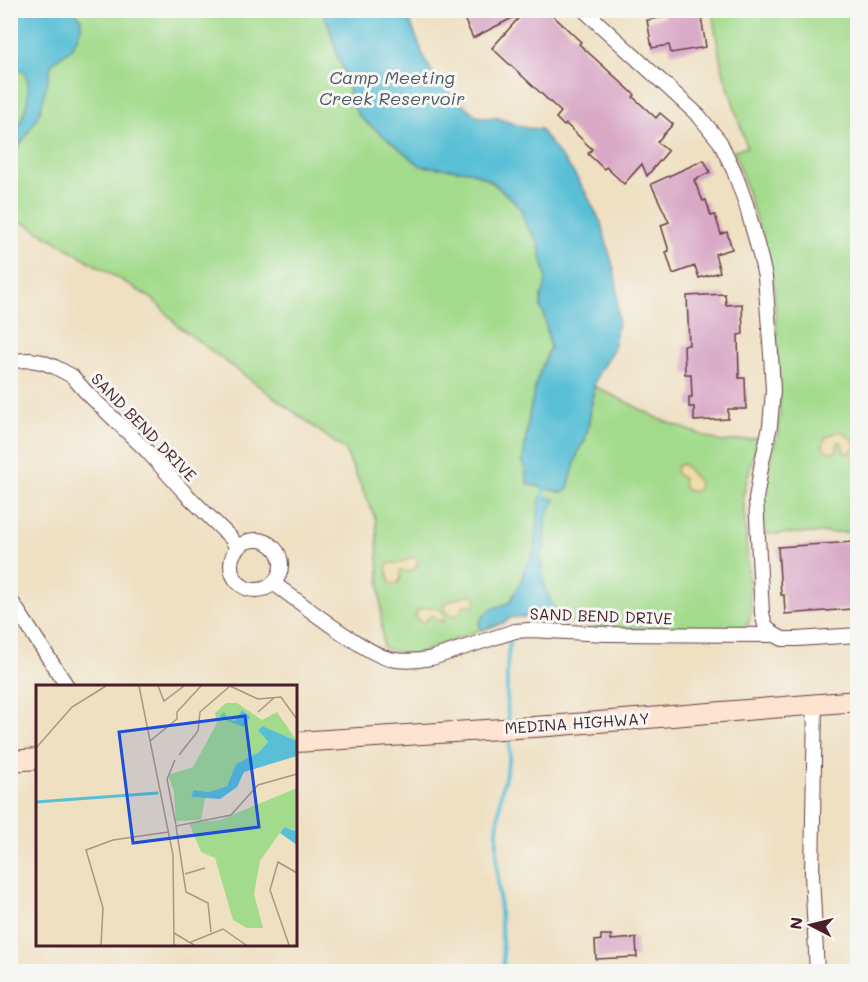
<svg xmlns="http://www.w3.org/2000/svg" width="868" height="982" font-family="Mali,sans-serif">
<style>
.green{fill:#a3db8c;stroke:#767d5c;stroke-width:1.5}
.sand{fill:#eeda9e;stroke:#9c7c64;stroke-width:1.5}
.water{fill:#58bfd6;stroke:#516f80;stroke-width:1.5}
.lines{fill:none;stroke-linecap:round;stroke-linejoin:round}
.stream{stroke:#58bfd6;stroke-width:4}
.building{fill:#d9a8c6}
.minor-casing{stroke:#633c42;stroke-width:16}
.secondary-casing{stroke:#633c42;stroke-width:22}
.minor{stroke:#fff;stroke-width:14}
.secondary{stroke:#fde4d0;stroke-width:20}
.labels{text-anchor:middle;stroke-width:6;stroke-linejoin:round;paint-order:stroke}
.street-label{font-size:16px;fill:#4a1f2b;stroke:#f6f6f2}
.water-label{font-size:18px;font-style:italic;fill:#4f5767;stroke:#f6f6f2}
.inset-river{fill:none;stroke:#58bfd6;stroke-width:3}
.inset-road{fill:none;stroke:#ad9386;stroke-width:1.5}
.view{fill:#1d4ed8;fill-opacity:0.15;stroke:#1d4ed8;stroke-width:3}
.inset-edge{fill:none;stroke:#4a1f2b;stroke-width:3}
</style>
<rect width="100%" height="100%" fill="#f6f6f2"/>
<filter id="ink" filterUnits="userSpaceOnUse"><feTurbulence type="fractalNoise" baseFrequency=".0167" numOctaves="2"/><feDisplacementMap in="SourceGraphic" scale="12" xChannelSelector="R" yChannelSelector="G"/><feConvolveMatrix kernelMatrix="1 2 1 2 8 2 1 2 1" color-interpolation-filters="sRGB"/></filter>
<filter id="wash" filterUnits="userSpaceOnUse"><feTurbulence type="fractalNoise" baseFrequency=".008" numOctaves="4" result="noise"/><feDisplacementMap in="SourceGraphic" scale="24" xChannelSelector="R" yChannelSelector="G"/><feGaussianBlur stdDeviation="1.35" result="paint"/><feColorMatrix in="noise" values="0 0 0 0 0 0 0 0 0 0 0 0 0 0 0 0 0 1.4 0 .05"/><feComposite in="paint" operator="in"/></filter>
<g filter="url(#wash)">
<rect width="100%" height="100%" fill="#efe0c2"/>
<!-- green -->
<g class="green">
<path d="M 10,11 L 322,11 L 329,25 L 337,55 L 346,76 L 350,100 L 366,123 L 381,134 L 421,166 L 470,171 L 490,181 L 514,201 L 522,210 L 527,227 L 530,230 L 538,242 L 545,272 L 546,279 L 544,292 L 541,296 L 541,309 L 544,314 L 550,347 L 537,380 L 530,410 L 523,461 L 528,484 L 560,492 L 567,490 L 579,449 L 585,441 L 589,422 L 594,386 L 664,421 L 721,442 L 758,438 L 743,495 L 751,614 L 748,624 L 742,629 L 605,628 L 541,617 L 512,617 L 505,622 L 486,629 L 480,630 L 414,655 L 406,655 L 383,648 L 376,520 L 345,450 L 178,326 L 153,299 L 25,223 L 11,224 Z"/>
<path d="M 712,11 L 857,11 L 858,530 L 851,532 L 765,534 L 763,505 L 764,479 L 777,438 L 780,412 L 774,288 L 768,257 L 734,150 L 747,147 L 721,64 Z"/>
</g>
<!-- sand -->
<g class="sand">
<path d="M 842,431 L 854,441 L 856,446 L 849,454 C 843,454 843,447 841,442 L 839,442 L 837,444 L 837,450 C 831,454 826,452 823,446 L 825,438 L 834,433 Z"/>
<path d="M 682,464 C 689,468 684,465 689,471 C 695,479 702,479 697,491 L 688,491 L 684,488 L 683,479 L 676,473 L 677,466 Z"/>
<path d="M 411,557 L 417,559 C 419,565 417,569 410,572 L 401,570 L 400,571 L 401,578 L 398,583 L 393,585 L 390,583 L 386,567 L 390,563 L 401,563 Z"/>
<path d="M 471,594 L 476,598 L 475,605 L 464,605 L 462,607 L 461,613 C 453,618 444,616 444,605 L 449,601 Z"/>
<path d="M 430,607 C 439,607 447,612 443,622 L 437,620 L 432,615 L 422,623 L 415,617 L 418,610 Z"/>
</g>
<!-- water -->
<g class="water">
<path d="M 11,10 L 75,11 L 81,19 L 81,27 L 76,40 L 71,49 L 52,63 L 40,112 L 28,133 L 11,157 L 11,132 C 24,126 29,98 28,84 C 28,79 25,75 23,71 L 11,66 Z"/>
<path d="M 322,11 L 406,11 L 426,62 L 438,81 L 451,95 L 477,116 L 486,118 L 495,117 L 526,128 L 540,129 L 557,152 L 573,172 L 586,193 L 601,223 L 614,270 L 617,286 L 618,322 L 613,349 L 598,374 L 594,386 L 589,422 L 585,441 L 579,449 L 567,491 L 560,492 L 528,484 L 523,461 L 530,410 L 537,380 L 550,347 L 544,314 L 541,309 L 541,296 L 544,292 L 546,279 L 545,272 L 538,242 L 530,230 L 527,228 L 521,210 L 514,201 L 491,181 L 470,171 L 421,166 L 359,116 L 350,100 L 346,76 L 337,55 L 329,25 Z"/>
<path d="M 541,496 L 555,499 L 546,518 L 544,548 L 540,555 L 545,589 L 557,614 L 557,619 L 541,617 L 512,617 L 500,624 L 481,630 L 479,623 C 487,608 494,608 509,603 L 521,582 L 524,570 L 530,561 L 534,551 L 537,530 L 539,503 Z"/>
</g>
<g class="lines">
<!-- stream -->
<g class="stream">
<path d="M 542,501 L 546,485"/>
<path d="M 508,723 C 507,693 505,665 511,635"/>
<path d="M 504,972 L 497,866 L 497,830 L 501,794 L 510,756 L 509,734"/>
</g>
</g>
<g id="blocks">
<!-- building -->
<g class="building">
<path d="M 460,10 L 547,10 L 581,42 L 579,44 L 635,95 L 633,97 L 656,118 L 660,113 L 673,124 L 657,142 L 668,151 L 647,176 L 642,164 L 624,184 L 606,167 L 604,169 L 588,154 L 592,149 L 566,124 L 564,126 L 556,118 L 561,112 L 492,48 L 524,12 L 473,38 Z"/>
<path d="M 663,10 L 700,10 L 706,47 L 671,53 L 669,45 L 652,48 L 647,20 L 665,17 Z"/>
<path d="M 704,160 L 710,172 L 694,180 L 703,201 L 706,200 L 711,216 L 715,215 L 721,234 L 727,232 L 732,249 L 715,254 L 720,272 L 699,278 L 695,266 L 673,274 L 666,252 L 669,251 L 661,225 L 669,222 L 651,184 Z"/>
<path d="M 725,294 L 726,305 L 742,304 L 743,334 L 738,335 L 739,378 L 745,378 L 746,409 L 728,409 L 728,419 L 694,421 L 694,407 L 689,407 L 689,397 L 692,397 L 691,374 L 685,374 L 684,345 L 689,345 L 687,296 Z"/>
<path d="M 853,542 L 854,548 L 858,548 L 858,593 L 852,593 L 852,609 L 785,614 L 784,595 L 781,595 L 778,547 Z"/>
<path d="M 601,935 L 611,935 L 611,940 L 636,938 L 637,957 L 596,959 L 595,941 L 601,940 Z"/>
</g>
</g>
</g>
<g filter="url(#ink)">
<use href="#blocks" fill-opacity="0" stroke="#633c42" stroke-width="1.5"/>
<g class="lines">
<defs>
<g id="minor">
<path d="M 584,10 L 699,116 L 720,142 L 734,171 L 746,204 L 761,259 L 765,277 L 771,354 L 773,391 L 770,426 L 762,462 L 756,499 L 762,613 L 765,625 L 775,635 L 783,639 L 797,639 L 858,635"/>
<path d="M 10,361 L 30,360 L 42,362 L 55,367 L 72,376 L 85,391 L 147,451 L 185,493 L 232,539 L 237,549"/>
<circle cx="256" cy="565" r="25"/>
<path d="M 273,583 C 300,602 325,623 353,640 C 364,647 377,656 390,659 C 404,662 418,661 432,658 L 515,631 L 530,630 L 606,634 L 775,635"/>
<path d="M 10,599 L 67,686"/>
<path d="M 815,705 L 812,875 L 817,972"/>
</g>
<g id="secondary">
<path d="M 296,742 L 549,726 L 858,701"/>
<path d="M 10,761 L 38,759"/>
</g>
</defs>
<!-- minor casing -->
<use href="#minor" class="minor-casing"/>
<!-- secondary casing -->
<use href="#secondary" class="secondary-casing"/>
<!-- minor -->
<use href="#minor" class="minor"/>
<!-- secondary -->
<use href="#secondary" class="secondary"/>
</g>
</g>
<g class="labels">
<!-- street labels -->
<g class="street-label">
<text transform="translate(144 427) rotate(46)" y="6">SAND BEND DRIVE</text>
<text transform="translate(601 616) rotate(2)" y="6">SAND BEND DRIVE</text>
<text transform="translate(577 723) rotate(-4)" y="6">MEDINA HIGHWAY</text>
</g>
<!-- water labels -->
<g class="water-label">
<text x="392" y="84">Camp Meeting<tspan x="392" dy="21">Creek Reservoir</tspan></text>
</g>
</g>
<!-- overview -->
<g transform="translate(36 685)">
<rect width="261" height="261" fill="#efe0c2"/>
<path d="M 190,18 L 201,18 L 226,35 L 241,27 L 261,56 L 225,41 L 222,45 L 232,57 L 223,67 L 200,79 L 191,101 L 173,107 L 159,105 L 155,112 L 169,113 L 165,135 L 140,136 L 138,107 L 132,90 L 157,82 L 181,38 L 179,28 ZM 261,103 L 261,155 L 259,145 L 248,142 L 224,176 L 218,209 L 227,243 L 211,243 L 197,235 L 179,173 L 165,167 L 153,138 L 184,135 Z" fill="#a3db8c"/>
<path d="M 206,25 L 214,32 L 208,42 L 187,34 L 184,31 L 188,27 L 193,35 L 199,36 ZM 226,41 L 261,56 L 261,71 L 208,87 L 201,102 L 184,114 L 155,112 L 158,105 L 173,107 L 191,101 L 200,79 L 223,67 L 232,57 L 222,45 ZM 248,142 L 260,146 L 261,160 L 244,148 Z" fill="#58bfd6"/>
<path class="inset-river" d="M 0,117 L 122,108"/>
<path class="inset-road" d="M 103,1 L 137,170 L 138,260M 122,1 L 128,16 L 148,1M 194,1 L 222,14 L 245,12 L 260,33M 222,27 L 238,13M 114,56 L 141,34 L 141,27 L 165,1M 0,63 L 36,22 L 70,1M 143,70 L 162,46 L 164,27 L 194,1M 139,75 L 131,94 L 140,140M 149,189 L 169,183M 175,247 L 172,218 L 150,207 L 140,141 L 195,130 L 222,100 L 261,89M 138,248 L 158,260M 155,257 L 187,244 L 210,260M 65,260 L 67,223 L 50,165 L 77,155 L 132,147M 253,260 L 234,205 L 242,177 L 261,188"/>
<path class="view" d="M 209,31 L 223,142 L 97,158 L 83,47 Z"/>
<rect width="261" height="261" class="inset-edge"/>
</g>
<!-- margin -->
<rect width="868" height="982" fill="none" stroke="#f6f6f2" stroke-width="36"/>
<!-- north arrow -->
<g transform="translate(811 925) rotate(277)" stroke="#f6f6f2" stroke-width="4.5" paint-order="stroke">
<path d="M0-4.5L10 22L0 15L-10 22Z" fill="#4a1f2b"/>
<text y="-9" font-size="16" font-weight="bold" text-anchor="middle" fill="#4a1f2b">N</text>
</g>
</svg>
